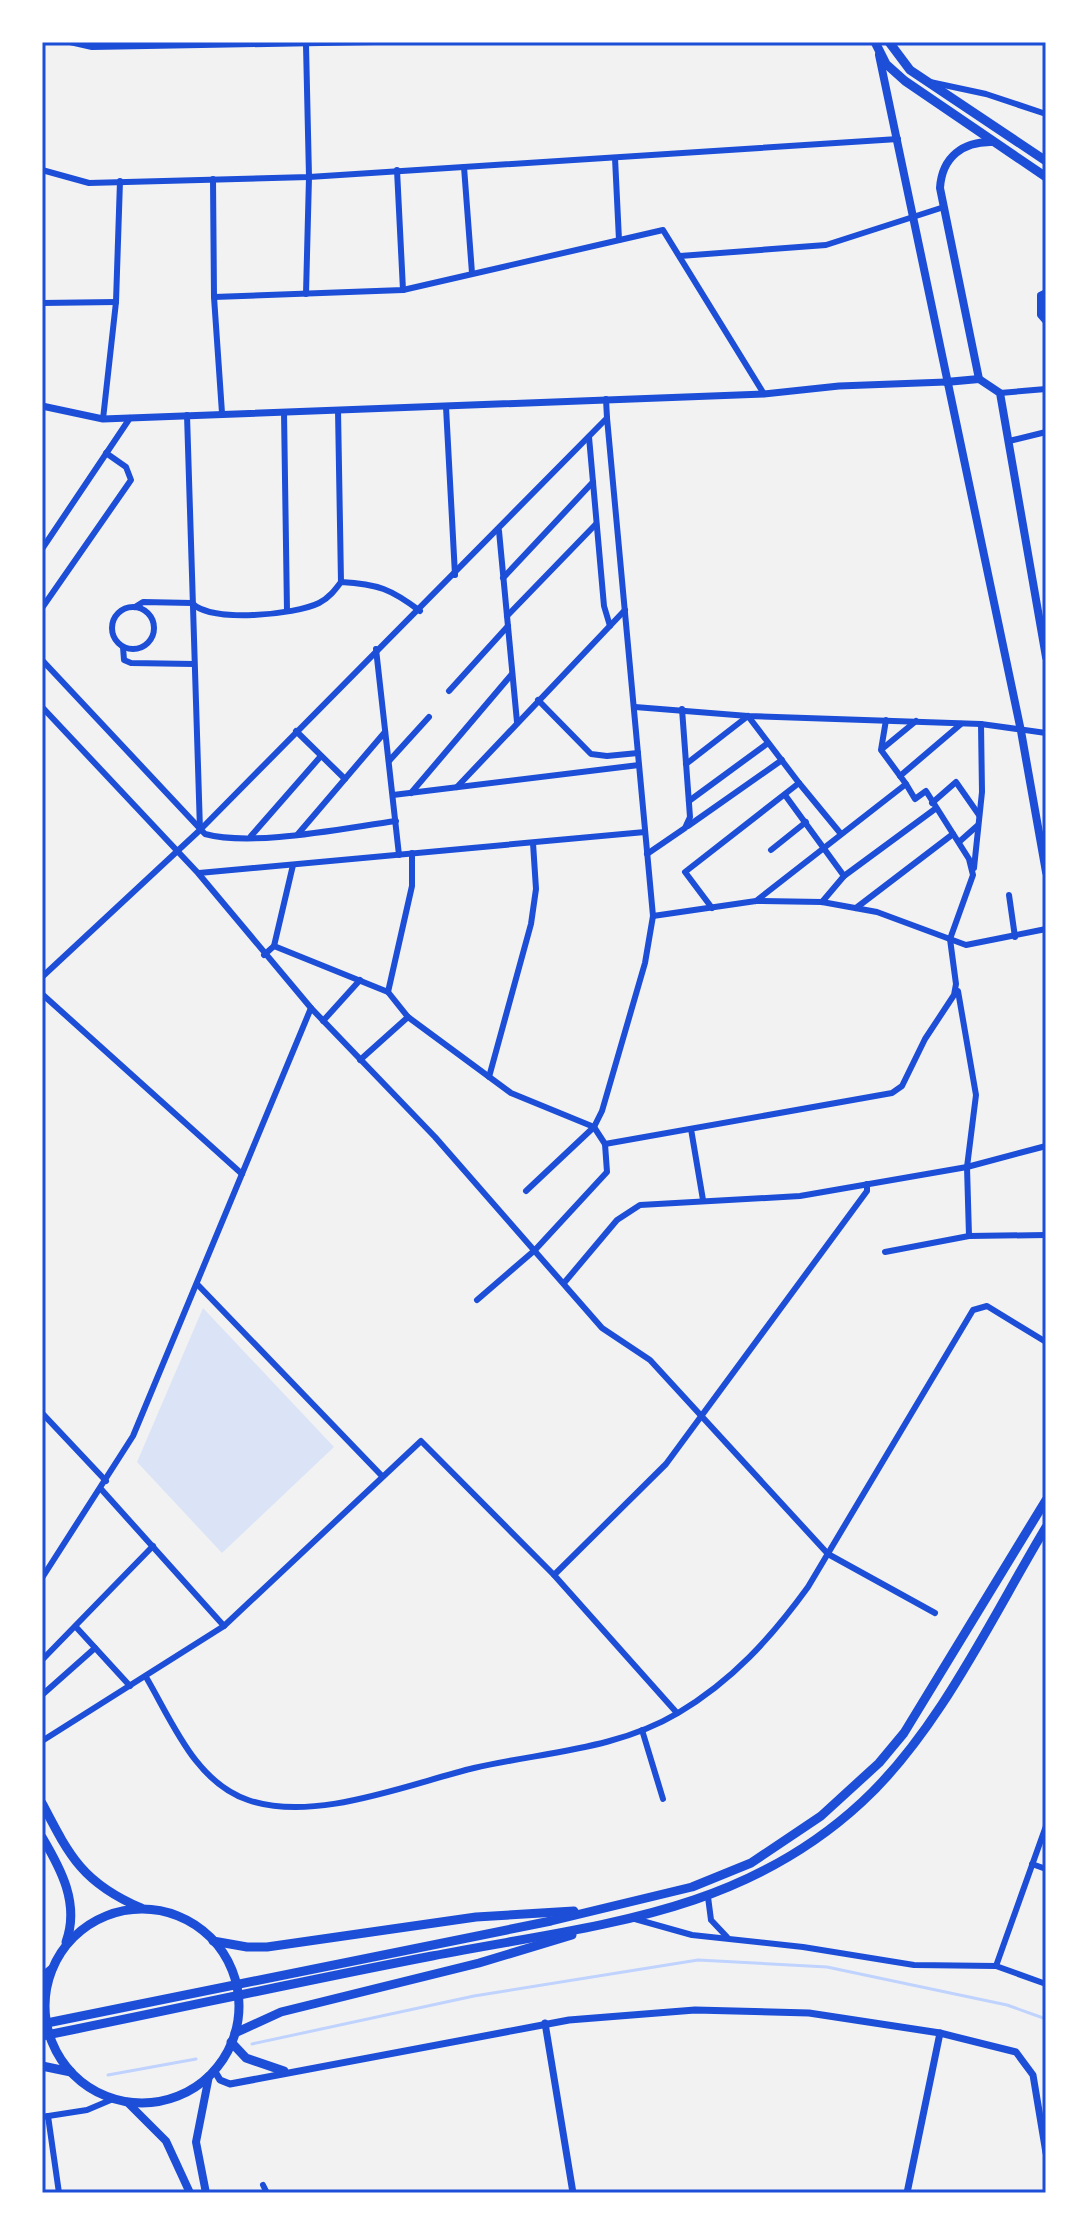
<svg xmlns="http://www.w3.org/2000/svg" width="1088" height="2235" font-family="Arial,sans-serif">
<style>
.green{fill:#dbe4f7}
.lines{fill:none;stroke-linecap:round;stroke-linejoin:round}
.stream{stroke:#bfd3fe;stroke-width:3}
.minor{stroke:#1d4ed8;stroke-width:6}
.tertiary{stroke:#1d4ed8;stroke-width:7}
.secondary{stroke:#1d4ed8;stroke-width:8}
.primary{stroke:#1d4ed8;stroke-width:9}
.trunk{stroke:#1d4ed8;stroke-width:9}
.neatline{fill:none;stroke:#1d4ed8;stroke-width:3}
</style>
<rect width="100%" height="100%" fill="#f2f2f2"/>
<!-- green -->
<path class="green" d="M 203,1308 L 334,1447 L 222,1553 L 137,1462 Z"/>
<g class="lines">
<!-- stream -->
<g class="stream">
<path d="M 252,2044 L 474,1996 L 698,1960 L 827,1967 L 1007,2005 L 1046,2019"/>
<path d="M 108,2075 L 196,2059"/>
</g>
<!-- minor -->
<g class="minor">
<path d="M 70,42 L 92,47 L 374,42"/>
<path d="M 306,45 L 309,177 L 306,294"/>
<path d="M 930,82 L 986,94 L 1046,114"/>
<path d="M 615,158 L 619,240"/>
<path d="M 464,167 L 472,273"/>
<path d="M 42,170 L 89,183 L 309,177 L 898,139"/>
<path d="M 397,170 L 403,290"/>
<path d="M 213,179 L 214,297 L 222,413"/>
<path d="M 680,256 L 826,245 L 944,207"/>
<path d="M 1046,292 L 1040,295 L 1040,315 L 1046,322"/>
<path d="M 214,297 L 403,290 L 663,230 L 764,394"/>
<path d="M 42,303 L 116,302"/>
<path d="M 1000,393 L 1046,389"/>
<path d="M 446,407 L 455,575"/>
<path d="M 338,410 L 341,582"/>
<path d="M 284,412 L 287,611"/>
<path d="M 187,415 L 200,830"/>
<path d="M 103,419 L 116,302 L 120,181"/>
<path d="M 589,437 L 604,606 L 610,626"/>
<path d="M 1009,441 L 1046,432"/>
<path d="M 499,531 L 517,722"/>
<path d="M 42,549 L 130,418"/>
<path d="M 503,578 L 593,482"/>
<path d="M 135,607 L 143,602 L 192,603 C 210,623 295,615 319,603 C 329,598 335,590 341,582 C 378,584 391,589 420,611"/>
<circle cx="133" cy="628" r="21"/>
<path d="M 42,608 L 131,480 L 126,467 L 106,453"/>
<path d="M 507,616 L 596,524"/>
<path d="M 123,647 L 124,660 L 131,663 L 194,664"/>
<path d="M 376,649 L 399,855"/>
<path d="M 42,660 L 205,834 C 253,847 344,828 396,821"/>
<path d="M 449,691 L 508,626"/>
<path d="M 538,700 L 591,754 L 607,756 L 638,753"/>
<path d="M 42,707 L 198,873 L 311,1008 L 435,1137 L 602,1328 L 650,1360 L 828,1554 L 935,1613"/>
<path d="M 635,707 L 748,716 L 981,724 L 1046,733"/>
<path d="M 296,731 L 345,779"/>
<path d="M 882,749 L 916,721"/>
<path d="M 389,761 L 429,717"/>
<path d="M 686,764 L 748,716 L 799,783 L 685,872 L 712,908"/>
<path d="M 900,776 L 961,724"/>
<path d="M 799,783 L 841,834"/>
<path d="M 457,787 L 625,610"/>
<path d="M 411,793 L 512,674"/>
<path d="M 393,795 L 639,765"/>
<path d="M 785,795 L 844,876 L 822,902"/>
<path d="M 689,801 L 768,743"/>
<path d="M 932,803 L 956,782 L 979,815"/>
<path d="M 688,826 L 782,760"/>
<path d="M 298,834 L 385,732"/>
<path d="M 251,836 L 321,756"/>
<path d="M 959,842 L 977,826"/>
<path d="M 771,850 L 806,822"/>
<path d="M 647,854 L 685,828 L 690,817 L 682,709"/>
<path d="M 974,868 L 982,792 L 981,724"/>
<path d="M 199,873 L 645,832"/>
<path d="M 844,876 L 935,809"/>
<path d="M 1009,895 L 1015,937"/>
<path d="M 756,901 L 906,784 L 881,750 L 886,720"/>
<path d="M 856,908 L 953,834"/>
<path d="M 653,916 L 756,901 L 822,902 L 877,912 L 966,945 L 1046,929"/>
<path d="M 274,946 L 388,992 L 408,1017 L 511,1093 L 594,1127 L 605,1144 L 892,1093 L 902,1086 L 925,1039 L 954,995 L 956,984 L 950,939 L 973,875 L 969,859 L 926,791 L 915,799 L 906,784"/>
<path d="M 264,955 L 274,946 L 293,865"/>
<path d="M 42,977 L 200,830 L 607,418 L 606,399"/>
<path d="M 958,991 L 976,1095 L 967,1167 L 969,1236 L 1046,1235"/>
<path d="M 388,992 L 412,886 L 412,853"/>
<path d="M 42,994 L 242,1174"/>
<path d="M 323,1021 L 360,980"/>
<path d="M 360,1060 L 408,1017"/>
<path d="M 489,1077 L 531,924 L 536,889 L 533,843"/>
<path d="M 691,1129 L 703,1200"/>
<path d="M 526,1191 L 594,1127 L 602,1111 L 645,963 L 653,916 L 607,418"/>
<path d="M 885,1252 L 969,1236"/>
<path d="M 564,1283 L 617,1220 L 640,1205 L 800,1196 L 967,1167 L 1046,1146"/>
<path d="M 197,1284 L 382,1476"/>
<path d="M 477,1300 L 535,1250 L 607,1172 L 605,1144"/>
<path d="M 42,1413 L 106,1481"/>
<path d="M 101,1489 L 224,1626"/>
<path d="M 554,1575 L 666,1464 L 867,1191 L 867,1184"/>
<path d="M 42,1578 L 133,1436 L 311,1008"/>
<path d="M 76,1627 L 130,1686"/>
<path d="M 42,1660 L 153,1546"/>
<path d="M 146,1677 C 172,1721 195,1782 248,1800 C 315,1823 408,1784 474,1768 C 543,1752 616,1750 678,1713 C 732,1681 771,1638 808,1587 L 973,1310 L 987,1306 L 1046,1342"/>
<path d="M 42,1695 L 95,1648"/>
<path d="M 642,1730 L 663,1799"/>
<path d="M 42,1741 L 224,1626 L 421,1441 L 554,1575 L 677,1713"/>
<path d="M 1032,1864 L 1046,1869"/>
<path d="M 708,1897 L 711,1920 L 727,1937"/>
<path d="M 635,1919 L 692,1935 L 803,1947 L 914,1965 L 996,1966 L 1046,1984"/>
<path d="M 996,1966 L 1046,1826"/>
<path d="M 48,2116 L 59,2193"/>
<path d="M 42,2117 L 87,2110 L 113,2099"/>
<path d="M 263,2185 L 267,2193"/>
</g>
<!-- tertiary -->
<g class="tertiary">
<path d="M 42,406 L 103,419 L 764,394 L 839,386 L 946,382"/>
<path d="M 545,2023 L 573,2193"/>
<path d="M 214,2070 L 220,2080 L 230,2084 L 569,2020 L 695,2010 L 809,2013 L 940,2033 L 1016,2052 L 1033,2075 L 1046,2153"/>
<path d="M 907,2193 L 940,2033"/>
</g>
<!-- secondary -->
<g class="secondary">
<path d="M 879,55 L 1021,731 L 1046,872"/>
<path d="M 993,142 C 963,141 942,157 940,188 L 979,379 L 1000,393 L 1046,657"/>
<path d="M 946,382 L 979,379"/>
<path d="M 127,2102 L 166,2141 L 190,2193"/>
<path d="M 206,2193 L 196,2142 L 209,2076"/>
</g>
<!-- primary -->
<g class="primary">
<path d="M 42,1803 C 70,1857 83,1883 141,1908"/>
<path d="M 42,1837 C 61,1869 80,1904 66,1942"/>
<circle cx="142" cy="2006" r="97"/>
<path d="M 231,2042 L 246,2058 L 284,2071"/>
</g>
<!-- trunk -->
<g class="trunk">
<path d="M 875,42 L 886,64 L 905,81 L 1046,177"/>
<path d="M 889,42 L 910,70 L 1046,161"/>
<path d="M 213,1941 L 247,1947 L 267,1947 L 476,1917 L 574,1911"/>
<path d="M 42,1977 L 52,1969"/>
<path d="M 42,2024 L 551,1921 L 692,1887 L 751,1863 L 821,1816 L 879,1763 L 904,1733 L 1046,1500"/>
<path d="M 235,2033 L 281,2012 L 479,1963 L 572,1935"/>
<path d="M 42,2036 C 172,2010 302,1981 432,1956 C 590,1925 738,1917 862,1802 C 939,1731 992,1617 1046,1527"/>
<path d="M 42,2066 L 71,2072"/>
</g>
</g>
<!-- border -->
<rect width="1088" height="2235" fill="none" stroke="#ffffff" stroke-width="88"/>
<rect x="44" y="44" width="1000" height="2147" class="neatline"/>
</svg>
